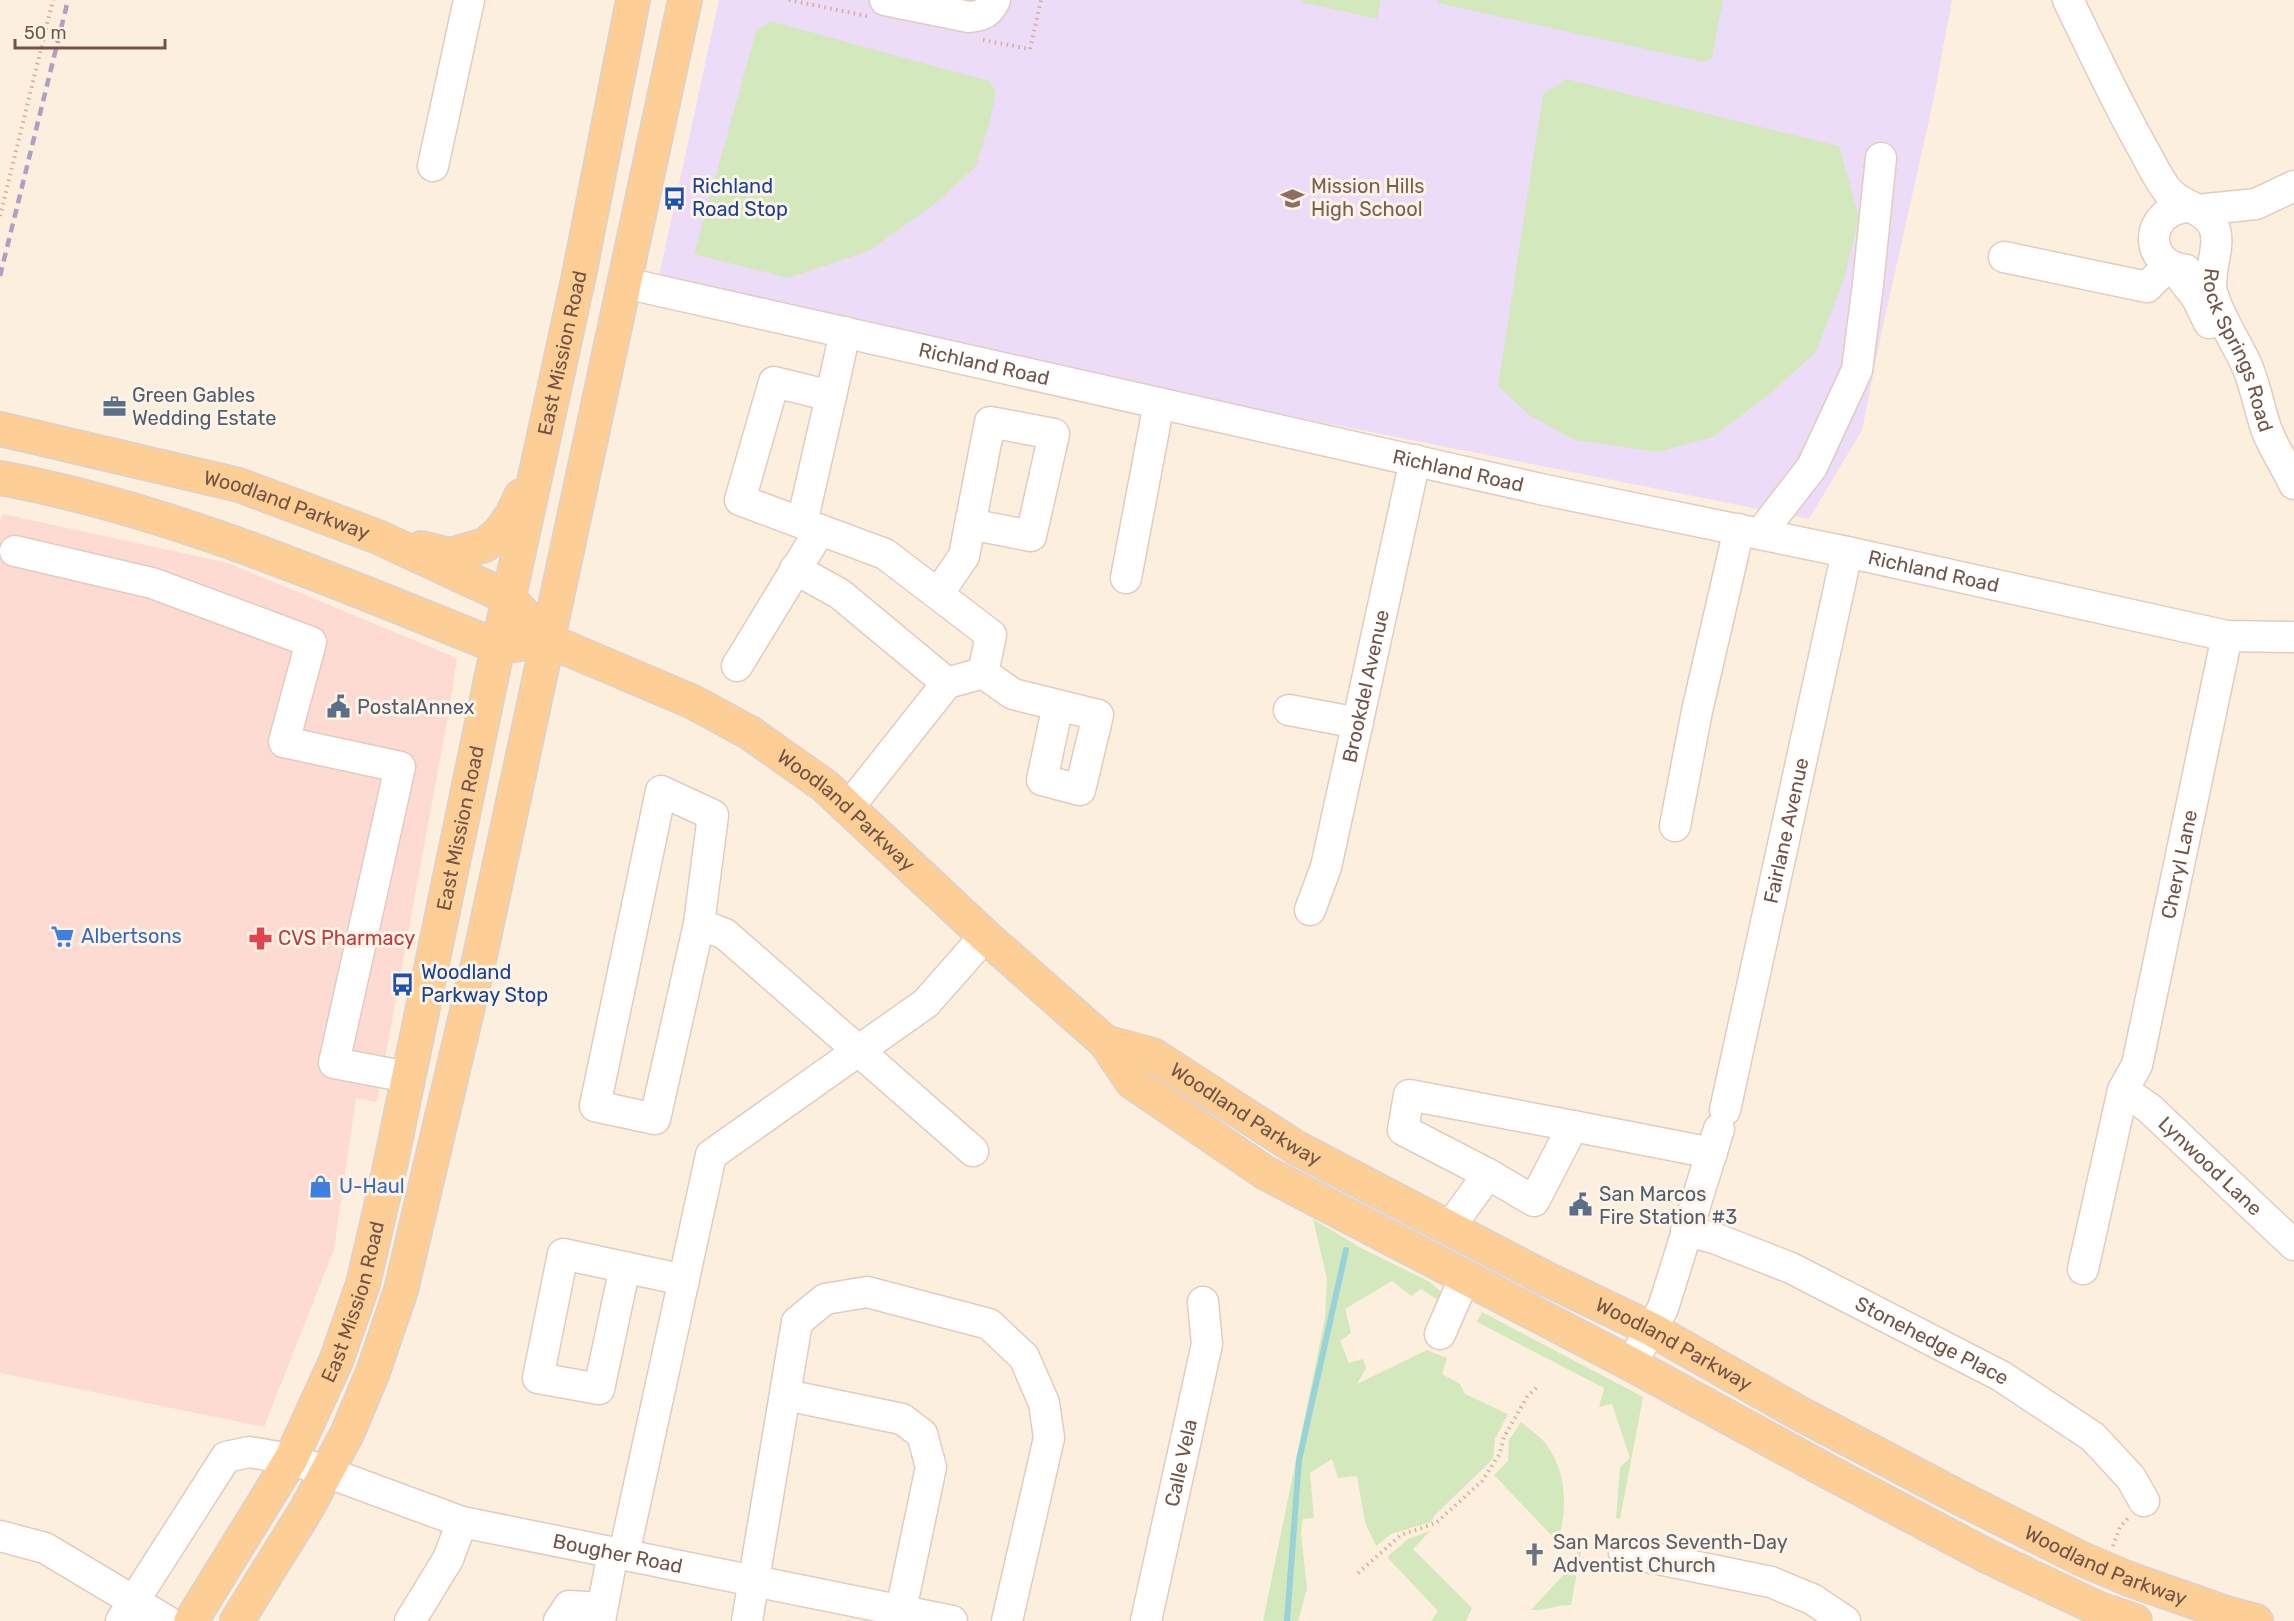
<svg xmlns="http://www.w3.org/2000/svg" width="2294" height="1621" font-family="Rubik,sans-serif">
<style>
.commercial{fill:#fddbd2}
.education{fill:#ecdcf8}
.green{fill:#d3e9bd}
.lines{fill:none;stroke-linecap:round;stroke-linejoin:round}
.stream{stroke:#99d2d7;stroke-width:6}
.minor-casing{stroke:#e2ccbe;stroke-width:33}
.major-casing{stroke:#dad2cf;stroke-width:36}
.path{stroke:#d6ad9a;stroke-width:4;stroke-dasharray:1.5 4.5;stroke-linecap:butt}
.minor{stroke:#fff;stroke-width:30}
.major{stroke:#fdce95;stroke-width:33}
.rail{stroke:#b09ec4;stroke-width:4.5;stroke-dasharray:9 6;stroke-linecap:butt}
.labels{text-anchor:middle;stroke-width:6;stroke-linejoin:round;paint-order:stroke}
.transit-label{font-size:20px;fill:#164399;stroke:#fff3e5;text-anchor:start}
.education-label{font-size:20px;fill:#785e54;stroke:#fff3e5;text-anchor:start}
.street-label{font-size:20px;fill:#725346;stroke:#fff3e5}
.service-label{font-size:20px;fill:#4e5e75;stroke:#fff3e5;text-anchor:start}
.shop-label{font-size:20px;fill:#366cbe;stroke:#fff3e5;text-anchor:start}
.health-label{font-size:20px;fill:#be3a42;stroke:#fff3e5;text-anchor:start}
.worship-label{font-size:20px;fill:#5b616d;stroke:#fff3e5;text-anchor:start}
</style>
<rect width="100%" height="100%" fill="#fcefde"/>
<!-- commercial -->
<path class="commercial" d="M 3,514 L 228,563 L 457,658 L 450,705 L 377,1102 L 356,1098 L 334,1249 L 264,1427 L 0,1373 L 0,522 Z"/>
<!-- education -->
<path class="education" d="M 719,0 L 1952,0 L 1932,107 L 1882,330 L 1862,430 L 1809,519 L 656,290 Z"/>
<!-- green -->
<g class="green">
<path d="M 1302,0 L 1381,0 L 1377,19 L 1301,2 Z"/>
<path d="M 1439,0 L 1723,0 L 1712,58 L 1704,62 L 1438,3 Z"/>
<path d="M 770,21 L 989,81 L 996,91 L 990,121 L 976,166 L 936,203 L 869,251 L 788,278 L 694,254 L 756,31 Z"/>
<path d="M 1566,79 L 1839,146 L 1859,217 L 1845,276 L 1816,352 L 1771,393 L 1713,437 L 1658,452 L 1575,440 L 1529,415 L 1498,386 L 1543,94 Z"/>
<path d="M 1313,1219 L 1361,1248 L 1430,1282 L 1440,1291 L 1442,1303 L 1421,1289 L 1411,1296 L 1392,1281 L 1345,1309 L 1351,1333 L 1340,1341 L 1349,1363 L 1363,1359 L 1366,1368 L 1357,1384 L 1427,1350 L 1447,1358 L 1442,1374 L 1460,1384 L 1465,1394 L 1508,1414 L 1495,1439 L 1493,1459 L 1434,1516 L 1431,1522 L 1391,1534 L 1376,1546 L 1365,1522 L 1357,1476 L 1338,1478 L 1332,1459 L 1310,1473 L 1314,1518 L 1303,1519 L 1301,1533 L 1307,1588 L 1298,1621 L 1263,1621 L 1325,1318 L 1327,1279 Z"/>
<path d="M 1482,1312 L 1643,1397 L 1620,1519 L 1616,1518 L 1620,1467 L 1630,1458 L 1612,1404 L 1599,1407 L 1604,1388 L 1477,1322 Z"/>
<path d="M 1521,1422 C 1529,1429 1540,1436 1546,1444 C 1565,1470 1567,1500 1561,1530 L 1552,1536 L 1494,1475 L 1508,1461 L 1509,1440 Z"/>
<path d="M 1430,1531 L 1413,1549 L 1472,1608 L 1466,1621 L 1431,1621 L 1438,1611 L 1387,1557 L 1408,1539 Z"/>
<path d="M 1575,1546 L 1582,1546 L 1571,1605 C 1557,1604 1546,1611 1531,1610 L 1579,1558 Z"/>
</g>
<g class="lines">
<!-- stream -->
<path class="stream" d="M 1287,1621 L 1299,1460 L 1346,1250"/>
<defs>
<g id="minor">
<path d="M 885,0 L 969,17 C 982,16 989,13 995,0"/>
<path id="s1" d="M 2068,0 C 2092,49 2115,99 2142,147 C 2150,161 2157,177 2167,190 C 2179,206 2204,207 2213,225 C 2223,245 2207,270 2212,292 C 2219,318 2236,341 2247,366 C 2256,387 2259,409 2267,431 C 2274,449 2286,466 2294,484"/>
<path d="M 433,166 L 469,0"/>
<path d="M 2197,210 L 2256,204 L 2294,186"/>
<path d="M 2004,257 L 2147,287 L 2169,265"/>
<path d="M 2174,268 L 2197,298 L 2209,323"/>
<path d="M 2186,270 C 2142,265 2144,210 2188,207"/>
<path id="s2" d="M 625,283 L 1545,490 L 1847,552 L 2227,636 L 2294,637"/>
<path d="M 831,396 L 845,332"/>
<path d="M 802,523 L 831,396 L 774,382 L 740,500 L 885,554 L 991,635 L 983,673"/>
<path d="M 1760,534 L 1812,467 L 1857,370 L 1868,284 L 1881,158"/>
<path d="M 15,551 L 152,583 L 311,642 L 284,742 L 400,767 L 334,1063 L 408,1077"/>
<path d="M 795,569 L 840,594 L 947,683"/>
<path d="M 1126,578 L 1159,403"/>
<path d="M 938,594 L 964,556 L 990,422 L 1054,434 L 1031,536 L 970,524"/>
<path d="M 737,666 L 820,530"/>
<path d="M 1289,710 L 1358,723"/>
<path d="M 848,808 L 947,683 L 983,673 L 1013,694 L 1098,715 L 1080,790 L 1042,780 L 1058,705"/>
<path d="M 1675,826 L 1697,711 L 1739,529"/>
<path id="s3" d="M 1310,910 L 1326,867 L 1415,460"/>
<path d="M 699,924 L 655,1119 L 595,1106 L 661,791 L 713,815 L 699,924 L 725,934 L 973,1151"/>
<path id="s4" d="M 2123,1090 L 2149,1108 L 2294,1245"/>
<path id="s5" d="M 1725,1110 L 1847,552"/>
<path d="M 1488,1174 L 1403,1130 L 1409,1095 L 1573,1126"/>
<path d="M 1450,1227 L 1488,1174 L 1534,1201 L 1573,1126 L 1712,1153"/>
<path id="s6" d="M 1686,1231 L 1714,1238 L 1791,1268 L 2001,1376 L 2093,1437 L 2131,1478 L 2144,1501"/>
<path d="M 625,1267 L 599,1389 L 538,1378 L 563,1254 L 684,1280"/>
<path id="s7" d="M 2083,1269 L 2123,1090 L 2137,1065 L 2227,636"/>
<path d="M 1440,1334 L 1465,1277"/>
<path d="M 1631,1364 L 1663,1308 L 1719,1129"/>
<path d="M 786,1395 L 902,1419 L 922,1434 L 931,1467 L 901,1610"/>
<path d="M 0,1536 L 45,1548 L 167,1621"/>
<path d="M 1624,1552 L 1771,1582 L 1812,1599 L 1845,1621"/>
<path d="M 624,1554 L 711,1155 L 926,1003 L 985,936"/>
<path id="s8" d="M 121,1621 L 226,1457 L 249,1452 L 291,1459 L 462,1522 L 952,1621"/>
<path d="M 410,1621 L 448,1559 L 462,1522"/>
<path d="M 559,1621 L 569,1606 L 602,1608"/>
<path d="M 600,1621 L 613,1552"/>
<path d="M 747,1621 L 797,1322 L 825,1299 L 867,1292 L 989,1324 L 1024,1357 L 1044,1403 L 1049,1438 L 1007,1621"/>
<path id="s9" d="M 1146,1621 L 1207,1344 L 1203,1302"/>
</g>
<g id="major">
<path id="s10" d="M 0,429 L 239,485 L 378,537 L 509,598 L 547,640 L 693,702 L 750,733 L 825,786 L 985,936 L 1105,1042 L 1132,1082 L 1264,1172 L 1631,1364 L 1825,1470 L 1987,1556 L 2099,1609 L 2135,1621"/>
<path d="M 0,478 C 173,510 336,582 499,647 L 521,644"/>
<path d="M 421,548 L 450,555 L 485,545 L 500,532 L 512,515 L 521,496"/>
<path id="s11" d="M 1105,1042 L 1153,1055 L 1295,1147 L 1545,1278 L 1651,1329 L 1799,1413 L 1962,1499 L 2082,1559 L 2129,1579 L 2229,1614 L 2256,1621"/>
<path id="s12" d="M 191,1621 L 291,1459 L 336,1361 L 363,1284 L 388,1176 L 490,684 L 579,275 L 633,0"/>
<path d="M 237,1621 L 306,1510 L 347,1434 L 373,1372 L 401,1290 L 480,956 L 685,0"/>
</g>
</defs>
<!-- minor casing -->
<use href="#minor" class="minor-casing"/>
<!-- major casing -->
<use href="#major" class="major-casing"/>
<!-- path -->
<g class="path">
<path d="M 789,0 L 867,16"/>
<path d="M 983,40 L 1030,49 L 1041,0"/>
<path d="M 0,216 L 53,0"/>
<path d="M 2113,1546 L 2120,1527 L 2129,1517"/>
<path d="M 1358,1573 L 1401,1535 L 1436,1523 L 1482,1481 L 1499,1455 L 1504,1437 L 1527,1397 L 1538,1386"/>
</g>
<!-- minor -->
<use href="#minor" class="minor"/>
<!-- major -->
<use href="#major" class="major"/>
<!-- rail -->
<path class="rail" d="M 0,276 L 68,0"/>
</g>
<!-- icons -->
<defs>
<symbol id="bus-bare" viewBox="-9 -9 18 18"><path d="M-5-6H5V4H4V6H2V4H-2V6H-4V4H-5ZM-3.5-4V0h7V-4ZM-3.5 1.2v1.5H-2V1.2ZM2 1.2v1.5H3.5V1.2Z" fill="#1a4fb4" stroke="#fff3e5" stroke-width="2.5" paint-order="stroke"/></symbol>
<symbol id="school-bare" viewBox="-9 -9 18 18"><path d="M0-5L7-2L0 1L-7-2ZM-4 1L0 2.5L4 1V4Q0 6-4 4Z" fill="#8d6e63" stroke="#fff3e5" stroke-width="2.5" paint-order="stroke"/></symbol>
<symbol id="office-bare" viewBox="-9 -9 18 18"><path d="M-6-3h4V-5.5h4V-3h4V5H-6ZM-1-4.5V-3h2v-1.5ZM-6 0V1H6V0Z" fill="#5c6f8a" stroke="#fff3e5" stroke-width="2.5" paint-order="stroke"/></symbol>
<symbol id="civic-bare" viewBox="-9 -9 18 18"><path d="M-.6-6.5H3V-4.5H.6V-3L4-1V1h2V6H-6V1h2V-1L-.6-3ZM-1.2 2.5V6h2.4V2.5Z" fill="#5c6f8a" stroke="#fff3e5" stroke-width="2.5" paint-order="stroke"/></symbol>
<symbol id="supermarket-bare" viewBox="-9 -9 18 18"><path d="M-6-5.5h2.5l.6 2H6L4.5 2H-2.5L-4.4-4H-6ZM-1.5 3.2a1.3 1.3 0 1 0 .1 0ZM3 3.2a1.3 1.3 0 1 0 .1 0Z" fill="#3f7fe0" stroke="#fff3e5" stroke-width="2.5" paint-order="stroke"/></symbol>
<symbol id="pharmacy-bare" viewBox="-9 -9 18 18"><path d="M-2-6h4v4h4v4h-4v4h-4v-4h-4v-4h4Z" fill="#e0444e" stroke="#fff3e5" stroke-width="2.5" paint-order="stroke"/></symbol>
<symbol id="shop-bare" viewBox="-9 -9 18 18"><path d="M-5-2.5h2.3a2.7 3.5 0 0 1 5.4 0H5L5.5 6h-11ZM-1.5-2.5h3a1.5 2.3 0 0 0-3 0Z" fill="#3f7fe0" stroke="#fff3e5" stroke-width="2.5" paint-order="stroke"/></symbol>
<symbol id="church-bare" viewBox="-9 -9 18 18"><path d="M-1.2-6h2.4v3.5h3.3v2.4h-3.3V6h-2.4V-.1h-3.3v-2.4h3.3Z" fill="#6b7280" stroke="#fff3e5" stroke-width="2.5" paint-order="stroke"/></symbol>
</defs>
<g fill-rule="evenodd">
<use href="#bus-bare" x="658" y="182" width="33" height="33"/>
<use href="#school-bare" x="1276" y="182" width="33" height="33"/>
<use href="#office-bare" x="98" y="390" width="33" height="33"/>
<use href="#civic-bare" x="322" y="690" width="33" height="33"/>
<use href="#supermarket-bare" x="46" y="920" width="33" height="33"/>
<use href="#pharmacy-bare" x="244" y="922" width="33" height="33"/>
<use href="#bus-bare" x="386" y="968" width="33" height="33"/>
<use href="#shop-bare" x="304" y="1170" width="33" height="33"/>
<use href="#civic-bare" x="1564" y="1188" width="33" height="33"/>
<use href="#church-bare" x="1518" y="1538" width="33" height="33"/>
</g>
<g class="labels">
<!-- transit labels -->
<g class="transit-label">
<text x="692" y="193">Richland<tspan x="692" dy="23">Road Stop</tspan></text>
<text x="421" y="979">Woodland<tspan x="421" dy="23">Parkway Stop</tspan></text>
</g>
<!-- education labels -->
<g class="education-label">
<text x="1311" y="193">Mission Hills<tspan x="1311" dy="23">High School</tspan></text>
</g>
<!-- street labels -->
<g class="street-label">
<text dy="7" stroke="none"><textPath href="#s1" startOffset="404">Rock Springs Road</textPath></text>
<text dy="7" stroke="none"><textPath href="#s12" startOffset="1332">East Mission Road</textPath></text>
<text dy="7" stroke="none"><textPath href="#s2" startOffset="368">Richland Road</textPath></text>
<text dy="7" stroke="none"><textPath href="#s2" startOffset="854">Richland Road</textPath></text>
<text dy="7" stroke="none"><textPath href="#s10" startOffset="297">Woodland Parkway</textPath></text>
<text dy="7" stroke="none"><textPath href="#s2" startOffset="1340">Richland Road</textPath></text>
<text dy="7" stroke="none"><textPath href="#s3" startOffset="231">Brookdel Avenue</textPath></text>
<text dy="7" stroke="none"><textPath href="#s10" startOffset="942">Woodland Parkway</textPath></text>
<text dy="7" stroke="none"><textPath href="#s12" startOffset="846">East Mission Road</textPath></text>
<text dy="7" stroke="none"><textPath href="#s5" startOffset="286">Fairlane Avenue</textPath></text>
<text dy="7" stroke="none"><textPath href="#s7" startOffset="417">Cheryl Lane</textPath></text>
<text dy="7" stroke="none"><textPath href="#s11" startOffset="160">Woodland Parkway</textPath></text>
<text dy="7" stroke="none"><textPath href="#s4" startOffset="116">Lynwood Lane</textPath></text>
<text dy="7" stroke="none"><textPath href="#s12" startOffset="360">East Mission Road</textPath></text>
<text dy="7" stroke="none"><textPath href="#s6" startOffset="270">Stonehedge Place</textPath></text>
<text dy="7" stroke="none"><textPath href="#s11" startOffset="646">Woodland Parkway</textPath></text>
<text dy="7" stroke="none"><textPath href="#s9" startOffset="162">Calle Vela</textPath></text>
<text dy="7" stroke="none"><textPath href="#s8" startOffset="602">Bougher Road</textPath></text>
<text dy="7" stroke="none"><textPath href="#s11" startOffset="1132">Woodland Parkway</textPath></text>
</g>
<!-- service labels -->
<g class="service-label">
<text x="132" y="402">Green Gables<tspan x="132" dy="23">Wedding Estate</tspan></text>
<text x="357" y="714">PostalAnnex</text>
<text x="1599" y="1201">San Marcos<tspan x="1599" dy="23">Fire Station #3</tspan></text>
</g>
<!-- shop labels -->
<g class="shop-label">
<text x="81" y="943">Albertsons</text>
<text x="339" y="1193">U-Haul</text>
</g>
<!-- health labels -->
<g class="health-label">
<text x="278" y="945">CVS Pharmacy</text>
</g>
<!-- worship labels -->
<g class="worship-label">
<text x="1553" y="1549">San Marcos Seventh-Day<tspan x="1553" dy="23">Adventist Church</tspan></text>
</g>
</g>
<!-- scale -->
<path d="M15 39v9h150v-9" fill="none" stroke="#725346" stroke-width="3"/>
<text x="24" y="39" font-size="18" fill="#725346" stroke="#fff3e5" stroke-width="4.5" paint-order="stroke">50 m</text>
</svg>
